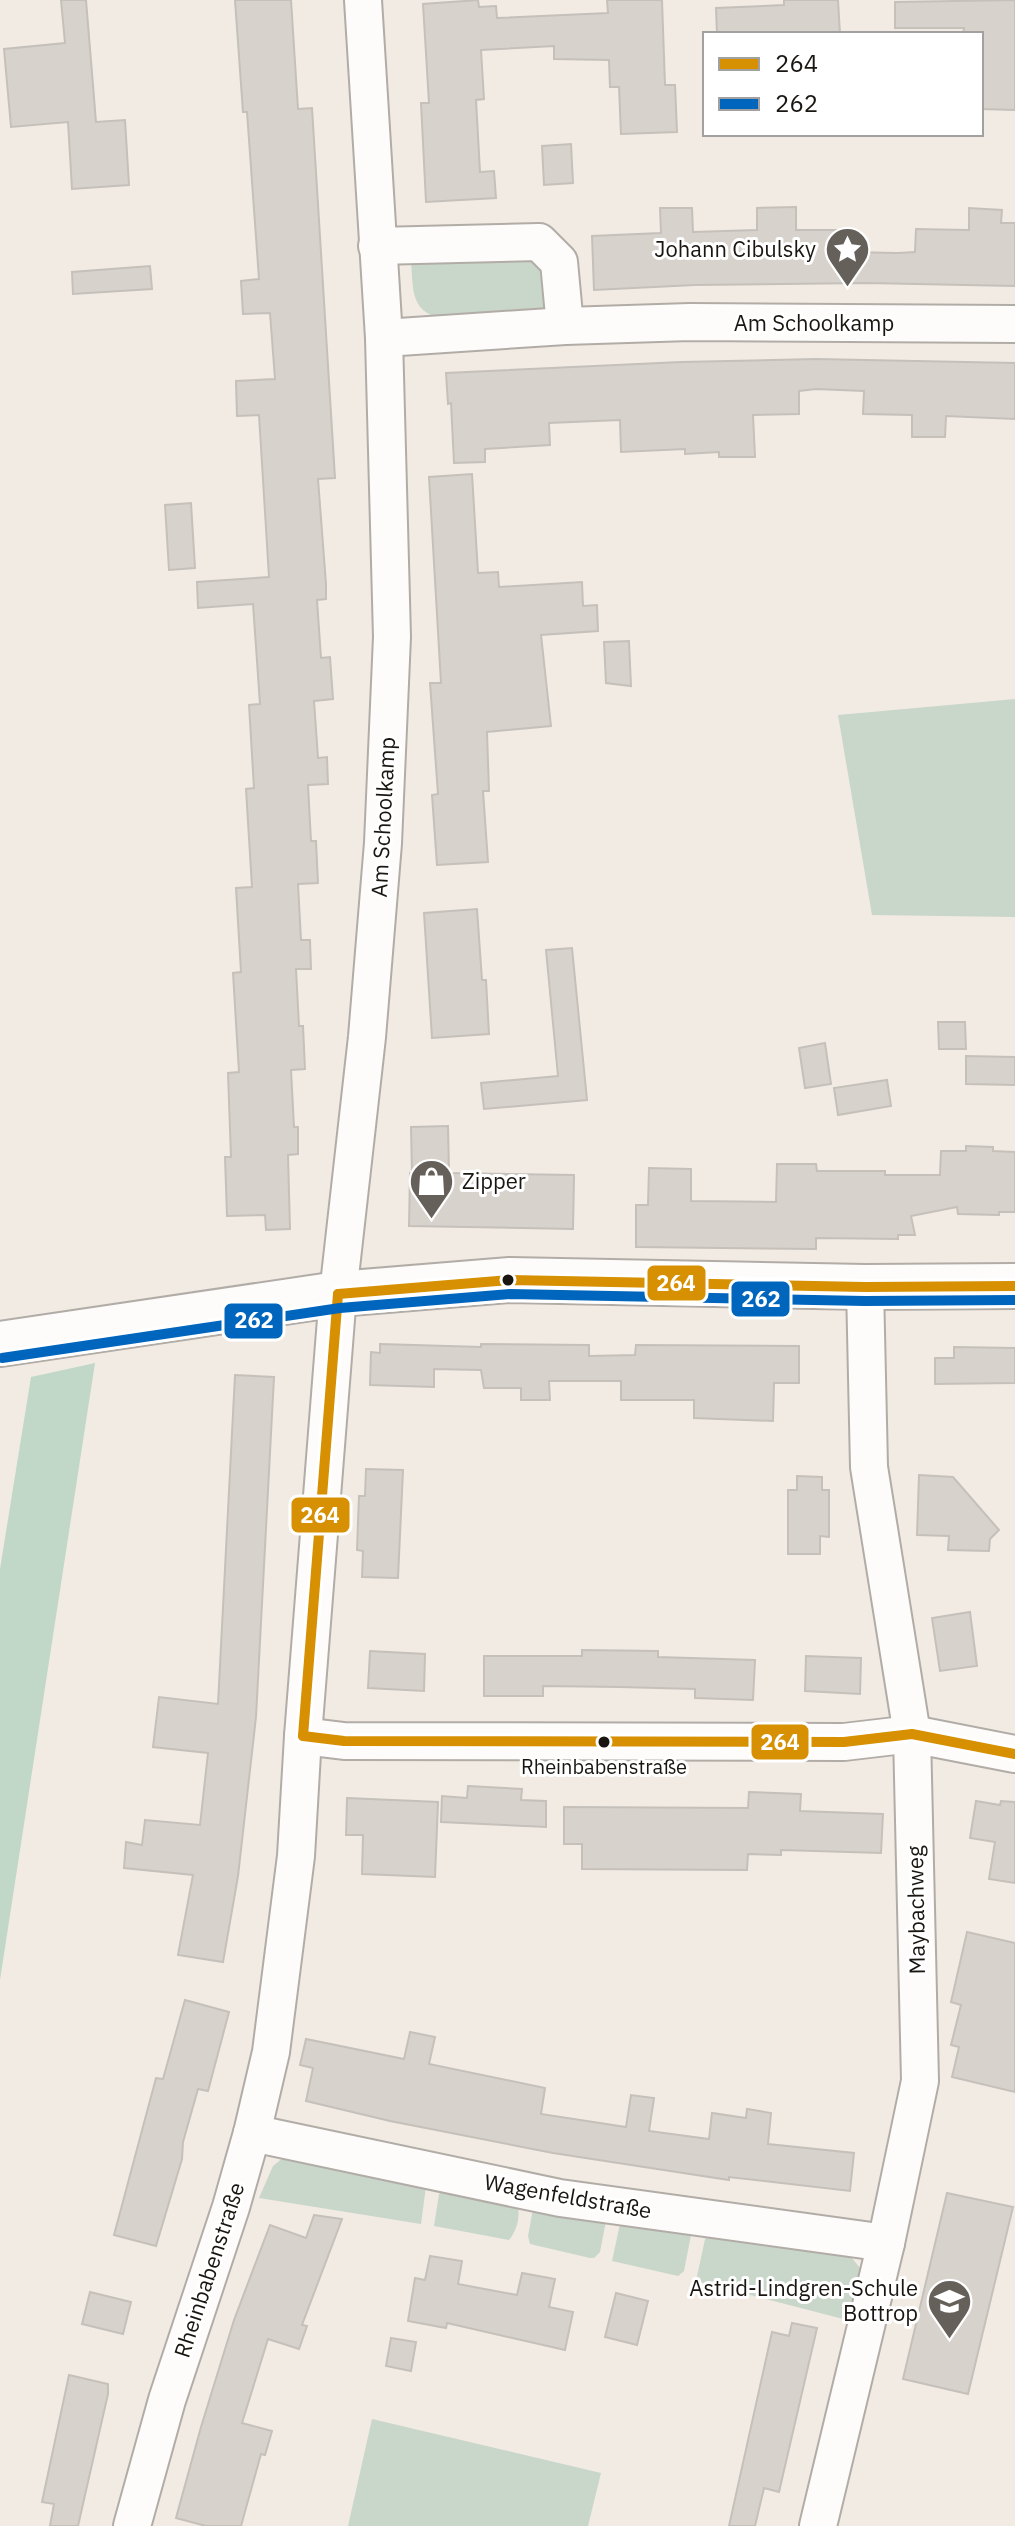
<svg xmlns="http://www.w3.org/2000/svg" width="1015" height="2526" font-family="'IBM Plex Sans',sans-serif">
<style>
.green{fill:#c9d6ca}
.forest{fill:#c1d7c7}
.building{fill:#d8d2cd;stroke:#c5c0ba;stroke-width:2}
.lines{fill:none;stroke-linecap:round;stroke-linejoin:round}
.street-casing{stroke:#b2aca7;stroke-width:40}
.secondary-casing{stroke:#b2aca7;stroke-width:48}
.street{stroke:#fdfcfb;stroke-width:36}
.secondary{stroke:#fdfcfb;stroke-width:44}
.bus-1-casing{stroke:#fff;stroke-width:16}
.bus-2-casing{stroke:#fff;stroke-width:16}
.bus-1{stroke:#d69002;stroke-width:10}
.bus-2{stroke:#0065bd;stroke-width:10}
.bus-dot{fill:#191510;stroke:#fff;stroke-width:3}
.labels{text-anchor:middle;stroke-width:6;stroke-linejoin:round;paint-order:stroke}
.bus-label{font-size:20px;fill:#191510;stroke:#fff}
.poi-label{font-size:22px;fill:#191510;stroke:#fff;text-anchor:end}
.street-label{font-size:22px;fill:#191510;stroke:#fff}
.line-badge{stroke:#fff;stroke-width:3}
.badge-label{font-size:22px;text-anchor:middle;font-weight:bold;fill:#fff}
</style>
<rect width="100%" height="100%" fill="#f2ebe4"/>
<!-- green -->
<g class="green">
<path d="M 542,259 L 549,307 L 539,313 L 439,317 C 410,312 413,285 411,261 Z"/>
<path d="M 1015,699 L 1015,917 L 872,915 L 838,715 Z"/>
<path d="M 284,2157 L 426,2186 L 421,2224 L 259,2198 L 273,2166 Z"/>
<path d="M 444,2190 L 517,2204 C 521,2216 517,2230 509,2240 L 434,2226 L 439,2194 Z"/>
<path d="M 533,2209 L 606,2221 L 600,2252 L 594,2258 L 590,2258 L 530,2244 L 528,2236 Z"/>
<path d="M 620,2224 L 687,2231 L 691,2235 L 684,2271 L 678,2276 L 612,2261 Z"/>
<path d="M 710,2235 L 847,2252 L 860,2268 L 847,2320 L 696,2281 L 705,2239 Z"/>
<path d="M 372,2419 L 601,2473 L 588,2526 L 348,2526 Z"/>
</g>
<!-- forest -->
<path class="forest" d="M 95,1363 L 0,1980 L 0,1569 L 31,1377 Z"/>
<!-- building -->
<g class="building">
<path d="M 61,0 L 86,0 L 96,122 L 125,120 L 129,185 L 72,189 L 68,122 L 11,127 L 4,49 L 65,43 Z"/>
<path d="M 235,0 L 291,0 L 298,109 L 312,108 L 335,478 L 318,479 L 326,584 L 326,599 L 317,600 L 321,658 L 330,657 L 333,699 L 314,701 L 318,758 L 327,757 L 328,784 L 308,785 L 311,841 L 316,841 L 318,883 L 298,884 L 301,940 L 310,940 L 311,969 L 296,969 L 299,1026 L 303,1026 L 305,1069 L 291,1070 L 294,1127 L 298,1127 L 298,1154 L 288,1155 L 290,1229 L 266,1230 L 265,1215 L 227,1216 L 225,1157 L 231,1157 L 228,1073 L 239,1072 L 233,973 L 241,972 L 236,888 L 252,887 L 246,789 L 254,788 L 249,705 L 260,704 L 253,604 L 198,608 L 197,582 L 269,577 L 259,415 L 237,416 L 236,381 L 275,379 L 270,313 L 243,314 L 241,281 L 259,279 L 247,112 L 243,112 Z"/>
<path d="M 478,0 L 479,7 L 496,6 L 497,18 L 608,13 L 607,0 L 662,0 L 665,85 L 675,85 L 677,132 L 621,134 L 619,87 L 610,87 L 609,60 L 554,59 L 554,46 L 481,50 L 484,99 L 476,100 L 480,172 L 494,171 L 496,198 L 426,202 L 421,103 L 429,103 L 423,4 Z"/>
<path d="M 784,0 L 838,0 L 840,34 L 717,34 L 716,8 L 784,5 Z"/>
<path d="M 1015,0 L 1015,110 L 981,109 L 981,34 L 963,34 L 964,28 L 895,28 L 895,2 Z"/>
<path d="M 571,144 L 573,183 L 544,185 L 542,146 Z"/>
<path d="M 796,207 L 796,230 L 847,230 L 848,252 L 898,253 L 915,252 L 916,229 L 969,230 L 969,208 L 1002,210 L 1001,223 L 1015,223 L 1015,286 L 866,283 L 695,285 L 594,290 L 592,236 L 661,233 L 660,208 L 692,208 L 693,232 L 757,230 L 757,208 Z"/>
<path d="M 150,266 L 152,289 L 73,294 L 72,272 Z"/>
<path d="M 816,359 L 1015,363 L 1015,419 L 946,416 L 945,437 L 912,437 L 912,415 L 863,414 L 864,391 L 816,389 L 799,391 L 799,414 L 753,415 L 755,457 L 719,457 L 719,452 L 685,454 L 685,449 L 621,452 L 620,420 L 549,423 L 550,445 L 485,449 L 485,462 L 454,463 L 451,403 L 448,404 L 446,373 L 681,362 Z"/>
<path d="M 472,474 L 478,573 L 498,572 L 499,587 L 582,582 L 583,606 L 597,605 L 598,631 L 541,635 L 551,726 L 487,732 L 489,791 L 483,791 L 488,862 L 437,865 L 432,795 L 438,794 L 430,683 L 441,683 L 429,477 Z"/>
<path d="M 191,503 L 195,568 L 169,570 L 165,505 Z"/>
<path d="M 629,641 L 631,686 L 606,683 L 604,642 Z"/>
<path d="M 477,909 L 482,980 L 486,980 L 489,1034 L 432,1038 L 424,913 Z"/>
<path d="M 572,948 L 587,1100 L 484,1109 L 481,1083 L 558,1076 L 546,950 Z"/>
<path d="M 938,1022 L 965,1022 L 966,1049 L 939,1049 Z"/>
<path d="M 825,1043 L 831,1084 L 805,1088 L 799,1048 Z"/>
<path d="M 966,1056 L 1015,1057 L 1015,1085 L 966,1084 Z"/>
<path d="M 887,1080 L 891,1106 L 838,1115 L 834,1088 Z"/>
<path d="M 448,1126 L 449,1173 L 574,1175 L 573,1229 L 409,1226 L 410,1173 L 412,1173 L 411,1127 Z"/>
<path d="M 966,1146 L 993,1147 L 993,1151 L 1015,1152 L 1015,1212 L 999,1212 L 999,1215 L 958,1214 L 957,1207 L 911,1216 L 915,1235 L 898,1235 L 898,1239 L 816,1238 L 816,1249 L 636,1247 L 636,1205 L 648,1205 L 649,1168 L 691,1169 L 691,1201 L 776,1202 L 777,1164 L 816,1164 L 817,1171 L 885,1171 L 885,1175 L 940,1175 L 941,1151 L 966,1151 Z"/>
<path d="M 380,1344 L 481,1347 L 481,1344 L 589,1345 L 589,1356 L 635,1355 L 636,1345 L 799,1346 L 799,1383 L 774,1383 L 773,1421 L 694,1418 L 694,1400 L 621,1400 L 621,1381 L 549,1381 L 550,1400 L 521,1400 L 521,1388 L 484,1388 L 481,1370 L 434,1369 L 434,1387 L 370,1385 L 371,1352 L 380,1353 Z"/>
<path d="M 954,1347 L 1015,1348 L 1015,1383 L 935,1384 L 935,1358 L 954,1358 Z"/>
<path d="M 235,1375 L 274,1377 L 256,1717 L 238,1876 L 223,1962 L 178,1955 L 193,1875 L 124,1868 L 126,1842 L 142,1845 L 145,1820 L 200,1825 L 208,1753 L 153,1747 L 159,1697 L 218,1704 Z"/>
<path d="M 366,1469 L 403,1470 L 398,1578 L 362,1577 L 363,1551 L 357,1550 L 359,1496 L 365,1496 Z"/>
<path d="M 919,1475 L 953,1477 L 999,1530 L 990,1539 L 989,1551 L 948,1550 L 949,1536 L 917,1535 Z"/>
<path d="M 797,1476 L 822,1477 L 822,1490 L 829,1490 L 829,1537 L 820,1536 L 820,1554 L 788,1554 L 788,1490 L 797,1490 Z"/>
<path d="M 970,1612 L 977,1666 L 940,1671 L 932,1618 Z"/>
<path d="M 582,1650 L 658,1651 L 658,1657 L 755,1660 L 753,1700 L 695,1698 L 695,1689 L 619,1687 L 543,1686 L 543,1696 L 484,1696 L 484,1656 L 582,1656 Z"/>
<path d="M 370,1651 L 425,1654 L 424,1691 L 368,1688 Z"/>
<path d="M 806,1656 L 861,1658 L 860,1694 L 805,1691 Z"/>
<path d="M 468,1786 L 522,1789 L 521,1800 L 546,1801 L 546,1827 L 441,1822 L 442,1796 L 467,1798 Z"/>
<path d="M 749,1792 L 801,1794 L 800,1811 L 883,1814 L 881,1853 L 781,1850 L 781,1855 L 748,1854 L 747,1870 L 582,1869 L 582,1844 L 564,1844 L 564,1807 L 748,1808 Z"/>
<path d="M 347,1798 L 438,1802 L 435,1877 L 362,1874 L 363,1835 L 346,1835 Z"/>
<path d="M 976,1801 L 1000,1805 L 1001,1801 L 1015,1802 L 1015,1883 L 989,1879 L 995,1842 L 970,1838 Z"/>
<path d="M 967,1932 L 1015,1943 L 1015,2092 L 952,2077 L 959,2047 L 951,2045 L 961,2005 L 951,2002 Z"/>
<path d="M 185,2000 L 229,2012 L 208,2091 L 198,2089 L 183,2142 L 182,2159 L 156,2246 L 114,2235 L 156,2078 L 163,2079 Z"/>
<path d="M 410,2032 L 435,2037 L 429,2064 L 545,2088 L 541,2114 L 626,2127 L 631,2095 L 654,2098 L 649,2131 L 709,2139 L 712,2113 L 746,2118 L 747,2109 L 771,2113 L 768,2144 L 854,2153 L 850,2191 L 729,2177 L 729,2180 L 553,2153 L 390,2121 L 306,2101 L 313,2068 L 300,2065 L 306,2039 L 404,2059 Z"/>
<path d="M 947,2193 L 1013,2207 L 968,2394 L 903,2379 Z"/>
<path d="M 314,2215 L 342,2219 L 302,2325 L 307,2326 L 299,2349 L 268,2339 L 242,2423 L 272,2431 L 265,2455 L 261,2454 L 241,2526 L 206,2526 L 176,2518 L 201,2427 L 234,2320 L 270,2225 L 306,2238 Z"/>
<path d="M 430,2256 L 462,2261 L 458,2284 L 517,2295 L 522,2273 L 555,2279 L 549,2307 L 573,2312 L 565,2350 L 447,2323 L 446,2328 L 408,2321 L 415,2278 L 425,2280 Z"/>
<path d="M 90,2292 L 131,2302 L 123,2334 L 82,2324 Z"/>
<path d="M 616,2293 L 648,2301 L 637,2345 L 605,2337 Z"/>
<path d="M 792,2323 L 817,2328 L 779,2492 L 764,2488 L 755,2526 L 729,2526 L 772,2332 L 789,2336 Z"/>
<path d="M 391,2338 L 416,2342 L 411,2371 L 386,2366 Z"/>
<path d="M 69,2375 L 108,2384 L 108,2394 L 78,2526 L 50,2526 L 54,2504 L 42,2502 Z"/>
</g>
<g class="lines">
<defs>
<g id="street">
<path d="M 363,0 L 384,338"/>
<path d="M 377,246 L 539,242 L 559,262 L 565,326"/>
<path d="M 303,1736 L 344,1741 L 844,1742 L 912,1734 L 1015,1754"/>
<path d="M 252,2133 L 560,2198 L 886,2243"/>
<path d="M 132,2526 L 167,2400 L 231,2207 L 252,2133 L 271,2052 L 296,1856 L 303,1736 L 338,1294 L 367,1037 L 383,843 L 392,637 L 384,338 L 565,326 L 690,322 L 1015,324"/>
<path d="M 818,2526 L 886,2243 L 920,2081 L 912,1734 L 869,1467 L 865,1287"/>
</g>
<path id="secondary" d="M 0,1344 L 338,1294 L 510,1280 L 865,1287 L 1015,1286"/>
</defs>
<!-- street casing -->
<use href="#street" class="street-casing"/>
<!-- secondary casing -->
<use href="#secondary" class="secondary-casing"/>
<!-- street -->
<use href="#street" class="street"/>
<!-- secondary -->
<use href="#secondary" class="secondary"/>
<defs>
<g id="bus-1">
<path d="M 338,1294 L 510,1280 L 865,1287 L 1015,1286"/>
<path d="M 303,1736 L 344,1741 L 844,1742 L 912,1734 L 1015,1754"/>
<path d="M 303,1736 L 338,1294"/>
</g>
<path id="bus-2" d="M 2,1358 L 340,1308 L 510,1294 L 865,1301 L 1015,1300"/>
</defs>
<!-- bus-1 casing -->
<use href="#bus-1" class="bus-1-casing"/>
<!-- bus-2 casing -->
<use href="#bus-2" class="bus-2-casing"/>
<!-- bus-1 -->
<use href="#bus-1" class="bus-1"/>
<!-- bus-2 -->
<use href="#bus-2" class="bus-2"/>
</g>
<!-- icons -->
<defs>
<symbol id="sight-pin" viewBox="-11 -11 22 30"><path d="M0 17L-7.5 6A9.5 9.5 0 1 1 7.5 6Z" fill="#65605a" stroke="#fff"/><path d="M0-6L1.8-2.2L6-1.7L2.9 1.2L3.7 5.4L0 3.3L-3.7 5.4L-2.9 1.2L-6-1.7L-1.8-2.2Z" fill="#fff"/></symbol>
<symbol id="shop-pin" viewBox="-11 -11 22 30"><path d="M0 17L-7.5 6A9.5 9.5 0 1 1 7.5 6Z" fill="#65605a" stroke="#fff"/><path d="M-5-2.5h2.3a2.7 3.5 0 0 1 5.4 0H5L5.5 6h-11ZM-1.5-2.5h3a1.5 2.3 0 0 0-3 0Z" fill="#fff"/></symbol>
<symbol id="school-pin" viewBox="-11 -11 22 30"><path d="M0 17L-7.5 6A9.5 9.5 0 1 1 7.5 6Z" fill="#65605a" stroke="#fff"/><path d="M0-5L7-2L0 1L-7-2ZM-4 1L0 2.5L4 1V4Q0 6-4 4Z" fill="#fff"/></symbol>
</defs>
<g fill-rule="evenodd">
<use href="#sight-pin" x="822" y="224" width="51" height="69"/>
<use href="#shop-pin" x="406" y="1156" width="51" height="69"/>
<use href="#school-pin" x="924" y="2276" width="51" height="69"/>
</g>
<!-- markers -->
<g class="bus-dot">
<circle cx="508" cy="1280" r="7"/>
<circle cx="604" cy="1742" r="7"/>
</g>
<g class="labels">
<!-- bus labels -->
<g class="bus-label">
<text x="604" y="1774">Rheinbabenstraße</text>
</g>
<!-- poi labels -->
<g class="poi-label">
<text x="816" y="257">Johann Cibulsky</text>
<text x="462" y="1189" text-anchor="start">Zipper</text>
<text x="918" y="2296">Astrid-Lindgren-Schule<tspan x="918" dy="25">Bottrop</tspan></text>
</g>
<!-- street labels -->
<g class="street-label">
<text x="814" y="331">Am Schoolkamp</text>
<text transform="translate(383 817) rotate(-87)" y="8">Am Schoolkamp</text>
<text transform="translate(916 1910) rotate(-91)" y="8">Maybachweg</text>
<text transform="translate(568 2196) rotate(10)" y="8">Wagenfeldstraße</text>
<text transform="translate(209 2270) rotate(-72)" y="8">Rheinbabenstraße</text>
</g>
</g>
<g class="line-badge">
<rect x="646" y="1264" width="61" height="38" rx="8" fill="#d69002"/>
<rect x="730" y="1280" width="61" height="38" rx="8" fill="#0065bd"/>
<rect x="223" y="1302" width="61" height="38" rx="8" fill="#0065bd"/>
<rect x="290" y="1496" width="61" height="38" rx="8" fill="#d69002"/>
<rect x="750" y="1723" width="60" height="38" rx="8" fill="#d69002"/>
</g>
<g class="badge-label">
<text x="676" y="1291">264</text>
<text x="761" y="1307">262</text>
<text x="254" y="1328">262</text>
<text x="320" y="1523">264</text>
<text x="780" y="1750">264</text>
</g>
<!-- legend -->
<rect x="703" y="32" width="280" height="104" fill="#ffffff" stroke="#a3a19f" stroke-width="2"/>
<rect x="719" y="58" width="40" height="12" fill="#d69002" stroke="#a3a19f" stroke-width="2"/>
<text x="775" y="72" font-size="24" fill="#191510">264</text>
<rect x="719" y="98" width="40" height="12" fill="#0065bd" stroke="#a3a19f" stroke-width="2"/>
<text x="775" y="112" font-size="24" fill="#191510">262</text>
</svg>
